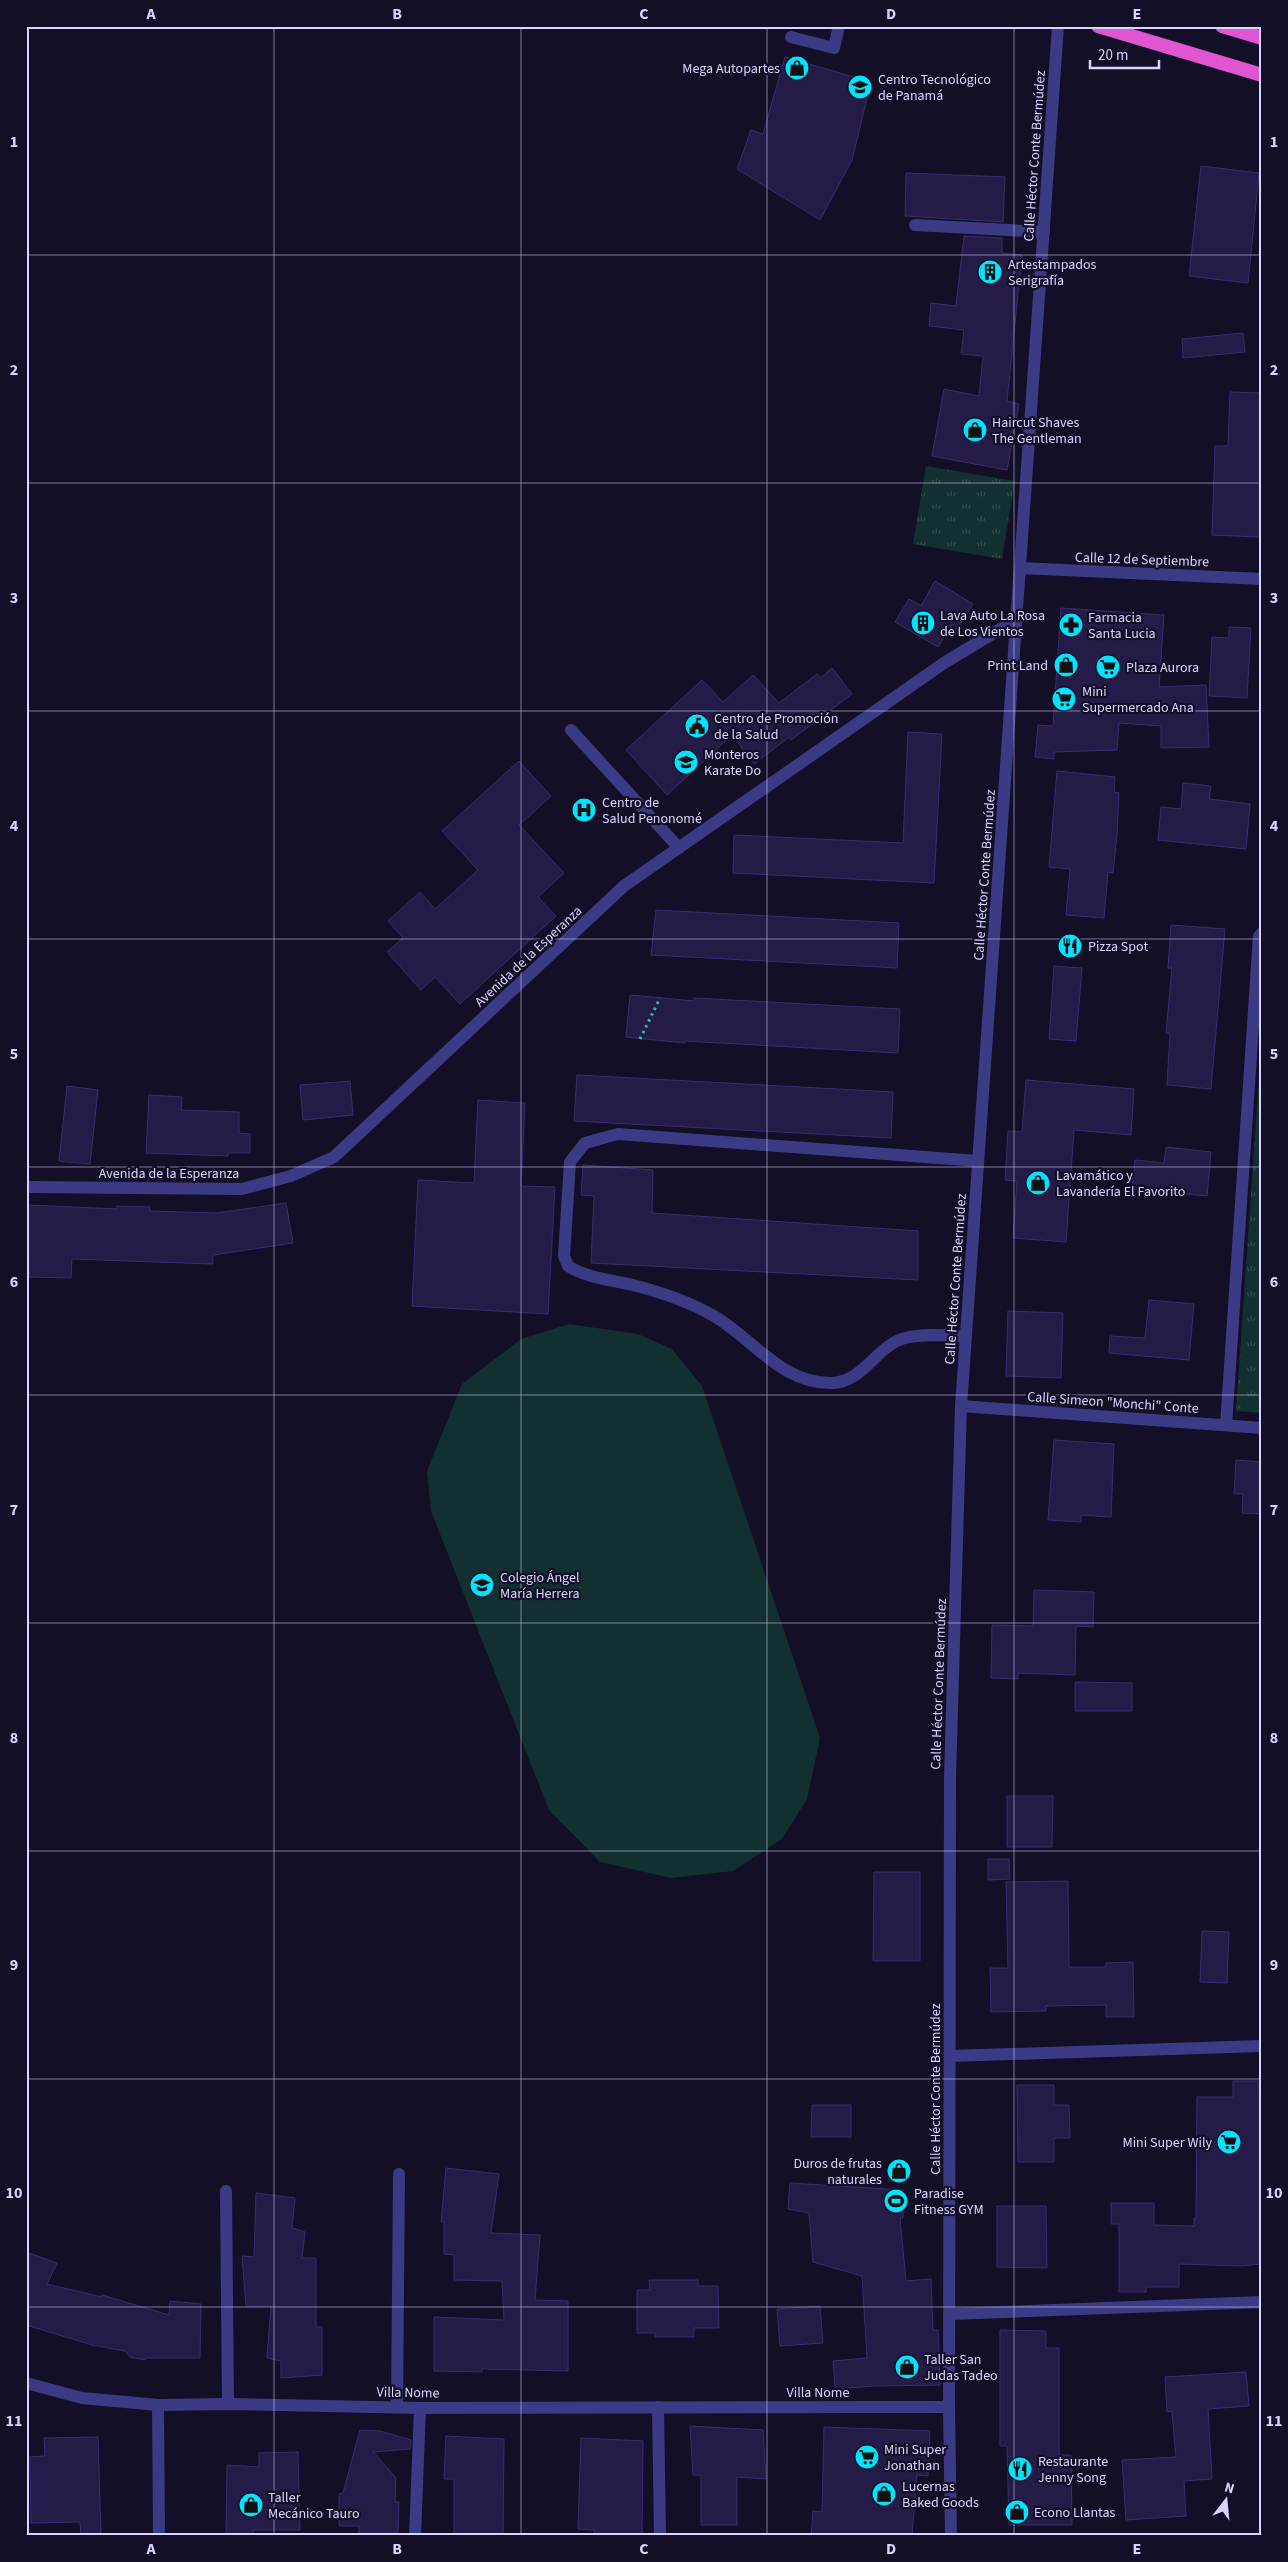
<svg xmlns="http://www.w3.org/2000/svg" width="1288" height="2562" font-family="'Source Sans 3',sans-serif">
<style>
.grass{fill:url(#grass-tufts)}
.pitch{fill:#12302f}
.building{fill:#241b47;stroke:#3b2d73}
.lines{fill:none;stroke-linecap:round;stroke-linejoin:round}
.path{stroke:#2fb8b0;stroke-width:3;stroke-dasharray:2.5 4;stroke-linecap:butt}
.service{stroke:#3d3a85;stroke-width:12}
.minor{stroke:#3d3a85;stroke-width:12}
.tertiary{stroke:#3d3a85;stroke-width:12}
.trunk{stroke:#e055d1;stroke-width:14}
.grid{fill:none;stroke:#d9d4ff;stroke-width:1;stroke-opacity:0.55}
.labels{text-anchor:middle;stroke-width:4.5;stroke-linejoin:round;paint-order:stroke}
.poi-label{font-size:14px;fill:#d9d4ff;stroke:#130f26;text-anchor:start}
.street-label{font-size:14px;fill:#d9d4ff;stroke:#130f26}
.neatline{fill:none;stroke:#d9d4ff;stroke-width:2}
.grid-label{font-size:16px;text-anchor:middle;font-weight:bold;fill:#d9d4ff}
</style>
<defs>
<pattern id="grass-tufts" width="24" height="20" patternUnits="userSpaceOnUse" patternTransform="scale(1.25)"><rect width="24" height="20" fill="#12302f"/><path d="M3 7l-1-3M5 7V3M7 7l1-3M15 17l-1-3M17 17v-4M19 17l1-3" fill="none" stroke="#344d4e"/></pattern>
</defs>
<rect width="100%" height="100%" fill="#130f26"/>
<!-- grass -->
<g class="grass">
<path d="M 926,466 L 1015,481 L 1002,559 L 913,544 Z"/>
<path d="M 1262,1034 L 1262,1413 L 1236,1411 Z"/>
</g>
<!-- pitch -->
<path class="pitch" d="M 569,1324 L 638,1334 L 672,1349 L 702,1386 L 820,1738 L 807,1799 L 782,1839 L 733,1871 L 671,1878 L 600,1862 L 549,1810 L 431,1511 L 427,1471 L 462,1384 L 521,1339 Z"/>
<!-- building -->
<g class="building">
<path d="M 785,57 L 871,82 L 852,160 L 820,220 L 737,169 L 751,130 L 763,134 Z"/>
<path d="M 1201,166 L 1259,173 L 1248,283 L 1189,276 Z"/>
<path d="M 906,173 L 1005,177 L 1003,222 L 905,216 Z"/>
<path d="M 964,236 L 1002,238 L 1002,253 L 1022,255 L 1007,401 L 1019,404 L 1007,470 L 932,456 L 944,389 L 979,396 L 983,356 L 961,354 L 964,330 L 929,326 L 931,303 L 956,306 Z"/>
<path d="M 1243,333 L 1245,352 L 1183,358 L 1182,339 Z"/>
<path d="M 1230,392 L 1262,393 L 1260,537 L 1212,535 L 1215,446 L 1228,446 Z"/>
<path d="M 935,581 L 973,604 L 958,628 L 952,624 L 938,647 L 895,622 L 909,599 L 921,606 Z"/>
<path d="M 1061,608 L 1164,615 L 1159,687 L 1206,685 L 1209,747 L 1161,748 L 1161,726 L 1119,723 L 1117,750 L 1054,752 L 1054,759 L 1035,757 L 1038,725 L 1053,726 Z"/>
<path d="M 1229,627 L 1251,628 L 1247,698 L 1209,696 L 1212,637 L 1229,638 Z"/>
<path d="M 832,668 L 852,694 L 791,740 L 789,737 L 754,764 L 732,735 L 667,795 L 626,750 L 702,680 L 723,702 L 753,675 L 779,703 L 817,674 L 820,678 Z"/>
<path d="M 908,732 L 942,734 L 934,883 L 733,873 L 734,835 L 903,843 Z"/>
<path d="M 519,761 L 551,796 L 519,825 L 564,873 L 538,897 L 556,916 L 460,1004 L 435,977 L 421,990 L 387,952 L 403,938 L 388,921 L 420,892 L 435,909 L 478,870 L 442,831 Z"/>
<path d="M 1057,771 L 1115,777 L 1114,792 L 1119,793 L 1117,835 L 1113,873 L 1108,872 L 1104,918 L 1066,915 L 1070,869 L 1049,867 Z"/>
<path d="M 1183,783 L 1211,786 L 1209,799 L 1250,804 L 1246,849 L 1158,840 L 1161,807 L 1181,809 Z"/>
<path d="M 656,910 L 899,923 L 897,968 L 651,955 Z"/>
<path d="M 1171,925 L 1225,929 L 1211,1089 L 1167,1085 L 1170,1034 L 1166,1033 L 1172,968 L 1168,968 Z"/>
<path d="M 1054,966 L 1082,968 L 1076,1041 L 1049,1039 Z"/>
<path d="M 630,995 L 694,1001 L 694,998 L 900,1009 L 898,1053 L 685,1041 L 685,1043 L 626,1037 Z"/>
<path d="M 577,1075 L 893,1092 L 891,1138 L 574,1121 Z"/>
<path d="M 1026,1080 L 1134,1089 L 1131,1135 L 1074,1130 L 1066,1242 L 1013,1238 L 1017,1181 L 1005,1180 L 1008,1131 L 1022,1132 Z"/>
<path d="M 350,1081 L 353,1115 L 303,1120 L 300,1085 Z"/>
<path d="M 67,1086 L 98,1090 L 90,1164 L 59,1161 Z"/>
<path d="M 149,1095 L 182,1097 L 181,1110 L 239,1112 L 239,1133 L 250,1134 L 250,1153 L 228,1153 L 228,1156 L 146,1153 Z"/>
<path d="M 478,1100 L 525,1103 L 521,1186 L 555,1187 L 548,1314 L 412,1306 L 418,1180 L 474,1183 Z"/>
<path d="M 1166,1147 L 1211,1152 L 1207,1196 L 1132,1189 L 1135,1160 L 1164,1163 Z"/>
<path d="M 583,1165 L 653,1170 L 652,1213 L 918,1231 L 918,1280 L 591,1263 L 594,1196 L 581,1195 Z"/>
<path d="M 286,1203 L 293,1243 L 213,1255 L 213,1264 L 72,1259 L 71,1278 L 29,1277 L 28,1205 L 117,1209 L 117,1206 L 150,1207 L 150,1211 L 217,1213 Z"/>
<path d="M 1149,1300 L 1194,1304 L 1189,1360 L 1109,1353 L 1110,1336 L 1145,1338 Z"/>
<path d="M 1008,1311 L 1063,1313 L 1061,1378 L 1006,1376 Z"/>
<path d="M 1054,1440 L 1114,1444 L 1111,1517 L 1081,1515 L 1081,1522 L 1048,1520 Z"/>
<path d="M 1236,1460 L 1262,1462 L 1262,1514 L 1242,1513 L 1243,1494 L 1234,1494 Z"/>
<path d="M 1034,1590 L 1094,1592 L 1093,1627 L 1076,1626 L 1075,1675 L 1018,1673 L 1018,1679 L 991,1678 L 992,1625 L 1033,1626 Z"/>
<path d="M 1075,1682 L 1132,1683 L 1132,1711 L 1075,1711 Z"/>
<path d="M 1007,1796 L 1053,1796 L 1052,1847 L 1007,1847 Z"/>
<path d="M 988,1859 L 1009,1859 L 1010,1879 L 988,1880 Z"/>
<path d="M 874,1872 L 920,1872 L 920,1961 L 873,1961 Z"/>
<path d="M 1068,1881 L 1069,1967 L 1106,1967 L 1106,1963 L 1133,1962 L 1134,2017 L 1106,2017 L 1106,2005 L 1046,2006 L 1046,2011 L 991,2012 L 990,1968 L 1008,1968 L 1006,1882 Z"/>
<path d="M 1202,1931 L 1229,1932 L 1227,1983 L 1200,1982 Z"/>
<path d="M 1233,2081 L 1258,2081 L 1258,2094 L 1262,2094 L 1262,2264 L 1242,2266 L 1179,2264 L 1179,2287 L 1146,2287 L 1146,2292 L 1119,2292 L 1119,2224 L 1111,2224 L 1111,2203 L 1154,2203 L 1154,2225 L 1194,2226 L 1194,2218 L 1196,2218 L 1197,2097 L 1233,2097 Z"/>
<path d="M 1017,2085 L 1054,2085 L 1054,2105 L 1069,2105 L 1070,2138 L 1054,2138 L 1054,2162 L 1018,2162 Z"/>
<path d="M 812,2105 L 851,2105 L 851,2137 L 811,2137 Z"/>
<path d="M 446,2168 L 499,2174 L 491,2233 L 540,2235 L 535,2300 L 568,2301 L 568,2371 L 482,2369 L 482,2372 L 434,2371 L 434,2317 L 504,2320 L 502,2281 L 454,2280 L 454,2255 L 444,2254 L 444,2221 L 441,2222 Z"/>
<path d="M 790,2183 L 903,2190 L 903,2218 L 900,2218 L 906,2281 L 931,2279 L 933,2330 L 938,2330 L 940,2385 L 876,2386 L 835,2389 L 833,2361 L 867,2358 L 862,2276 L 813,2262 L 809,2213 L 788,2209 Z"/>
<path d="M 256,2193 L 295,2198 L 292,2228 L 305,2232 L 302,2258 L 316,2258 L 316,2327 L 322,2327 L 322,2375 L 281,2378 L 281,2361 L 267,2358 L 271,2306 L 246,2306 L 242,2256 L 254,2257 Z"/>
<path d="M 997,2206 L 1046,2206 L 1047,2268 L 997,2267 Z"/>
<path d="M 26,2252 L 57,2263 L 47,2284 L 102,2297 L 102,2295 L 169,2315 L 170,2301 L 201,2304 L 200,2358 L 145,2358 L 145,2360 L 130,2357 L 125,2351 L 92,2345 L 26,2325 Z"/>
<path d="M 649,2280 L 698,2280 L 698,2286 L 718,2286 L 719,2328 L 694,2328 L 694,2337 L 655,2337 L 655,2333 L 637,2333 L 637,2290 L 650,2290 Z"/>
<path d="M 820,2306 L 823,2343 L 780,2346 L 777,2309 Z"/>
<path d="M 1000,2330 L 1046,2331 L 1046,2348 L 1059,2348 L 1059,2455 L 1071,2455 L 1072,2525 L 1009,2525 L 1007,2446 L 1000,2446 Z"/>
<path d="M 1246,2372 L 1249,2406 L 1208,2409 L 1212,2479 L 1184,2481 L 1186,2516 L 1126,2520 L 1122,2460 L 1176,2457 L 1172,2411 L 1167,2412 L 1165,2377 Z"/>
<path d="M 690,2426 L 763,2430 L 766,2479 L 737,2477 L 737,2525 L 701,2525 L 701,2475 L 693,2475 Z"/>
<path d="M 824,2427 L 930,2431 L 928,2476 L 917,2475 L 912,2536 L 811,2536 L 813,2511 L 822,2512 Z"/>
<path d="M 360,2430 L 380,2431 L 411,2440 L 410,2449 L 373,2452 L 396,2478 L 395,2502 L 399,2502 L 398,2533 L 359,2533 L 359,2526 L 339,2526 L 339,2494 L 343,2493 Z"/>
<path d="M 446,2436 L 504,2439 L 503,2536 L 454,2536 L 454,2479 L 444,2479 Z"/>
<path d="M 98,2437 L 101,2536 L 81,2536 L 80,2522 L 31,2523 L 30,2457 L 45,2456 L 44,2438 Z"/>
<path d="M 581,2438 L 643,2441 L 642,2536 L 594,2536 L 594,2530 L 578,2529 Z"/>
<path d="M 298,2452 L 300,2530 L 253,2530 L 253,2536 L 226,2536 L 227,2465 L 259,2467 L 259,2453 Z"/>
</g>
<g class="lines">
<!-- path -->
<path class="path" d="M 640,1039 L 660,998"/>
<!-- service -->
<g class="service">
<path d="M 791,37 L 834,48 L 839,26"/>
<path d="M 915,225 L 1044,232"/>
<path d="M 571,730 L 679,848"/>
<path d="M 966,1336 C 947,1336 924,1333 905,1338 C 877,1345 864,1382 832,1383 C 780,1384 751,1336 712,1315 C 688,1301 660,1292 633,1285 C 612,1280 587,1278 568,1266 L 564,1256 L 570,1162 L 585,1143 L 618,1134 L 978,1161"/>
<path d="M 950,2056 L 1262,2046"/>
</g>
<!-- minor -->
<g class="minor">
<path d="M 961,1406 L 1262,1428"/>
<path d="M 1226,1425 L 1259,936 L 1262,933"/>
<path d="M 226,2191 L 228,2404"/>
<path d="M 950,2314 L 1262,2302"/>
<path d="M 26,2383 L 82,2398 L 158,2405 L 228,2404 L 420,2408 L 949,2407"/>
<path d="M 158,2405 L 159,2536"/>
<path d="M 397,2407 L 399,2174"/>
<path d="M 658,2407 L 660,2536"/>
<path d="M 415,2536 L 420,2408"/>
</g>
<!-- tertiary -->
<g class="tertiary">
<path d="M 1020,568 L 1262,579"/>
<path d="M 26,1187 L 242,1189 L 291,1176 L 334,1157 L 624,886 L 944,663 L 1017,619"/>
<path d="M 951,2536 L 949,2407 L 950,1777 L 961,1406 L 1058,26"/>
</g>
<!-- trunk -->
<g class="trunk">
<path d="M 1098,26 L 1262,75"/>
<path d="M 1222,26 L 1262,38"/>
</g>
</g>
<!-- grid -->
<path class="grid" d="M 274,26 L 274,2536M 521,26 L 521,2536M 767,26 L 767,2536M 1014,26 L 1014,2536M 26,255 L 1262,255M 26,483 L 1262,483M 26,711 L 1262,711M 26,939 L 1262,939M 26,1167 L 1262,1167M 26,1395 L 1262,1395M 26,1623 L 1262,1623M 26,1851 L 1262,1851M 26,2079 L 1262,2079M 26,2307 L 1262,2307"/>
<!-- icons -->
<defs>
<symbol id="shop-disc" viewBox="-11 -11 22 22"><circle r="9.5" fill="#00e5ff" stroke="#130f26"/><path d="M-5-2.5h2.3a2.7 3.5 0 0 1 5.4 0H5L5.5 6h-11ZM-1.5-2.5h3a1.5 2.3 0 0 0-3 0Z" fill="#111"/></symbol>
<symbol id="university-disc" viewBox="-11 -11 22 22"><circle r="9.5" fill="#00e5ff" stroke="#130f26"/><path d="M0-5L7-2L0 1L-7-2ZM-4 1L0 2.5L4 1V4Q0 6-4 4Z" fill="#111"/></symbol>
<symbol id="building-disc" viewBox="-11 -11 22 22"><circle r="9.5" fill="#00e5ff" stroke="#130f26"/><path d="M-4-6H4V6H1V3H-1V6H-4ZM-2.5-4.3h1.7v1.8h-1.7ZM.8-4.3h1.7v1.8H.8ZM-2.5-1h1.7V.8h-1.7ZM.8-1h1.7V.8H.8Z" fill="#111"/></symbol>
<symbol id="pharmacy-disc" viewBox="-11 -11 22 22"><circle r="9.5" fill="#00e5ff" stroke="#130f26"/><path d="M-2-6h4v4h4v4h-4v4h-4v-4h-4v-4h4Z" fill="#111"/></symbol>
<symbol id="supermarket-disc" viewBox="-11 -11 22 22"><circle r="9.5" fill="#00e5ff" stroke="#130f26"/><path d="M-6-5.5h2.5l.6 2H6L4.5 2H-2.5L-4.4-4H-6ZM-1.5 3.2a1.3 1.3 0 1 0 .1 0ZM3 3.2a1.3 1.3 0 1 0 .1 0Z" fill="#111"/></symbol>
<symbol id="civic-disc" viewBox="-11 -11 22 22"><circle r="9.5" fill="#00e5ff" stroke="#130f26"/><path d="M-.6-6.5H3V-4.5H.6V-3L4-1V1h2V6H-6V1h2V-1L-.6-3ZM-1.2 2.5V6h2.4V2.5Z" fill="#111"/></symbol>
<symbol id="hospital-disc" viewBox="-11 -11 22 22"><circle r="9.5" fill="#00e5ff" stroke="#130f26"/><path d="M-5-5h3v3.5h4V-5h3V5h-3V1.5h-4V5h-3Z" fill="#111"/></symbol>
<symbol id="restaurant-disc" viewBox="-11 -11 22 22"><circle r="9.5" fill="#00e5ff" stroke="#130f26"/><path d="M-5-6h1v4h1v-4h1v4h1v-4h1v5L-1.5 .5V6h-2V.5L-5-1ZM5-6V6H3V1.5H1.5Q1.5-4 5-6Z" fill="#111"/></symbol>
<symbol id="school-disc" viewBox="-11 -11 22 22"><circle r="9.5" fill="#00e5ff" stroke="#130f26"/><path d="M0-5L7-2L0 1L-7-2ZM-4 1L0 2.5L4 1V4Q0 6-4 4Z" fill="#111"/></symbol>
<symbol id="stadium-disc" viewBox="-11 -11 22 22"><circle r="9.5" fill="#00e5ff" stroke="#130f26"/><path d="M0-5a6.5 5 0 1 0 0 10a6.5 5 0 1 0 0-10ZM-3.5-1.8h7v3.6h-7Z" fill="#111"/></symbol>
</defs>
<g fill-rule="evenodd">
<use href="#shop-disc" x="783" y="54" width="28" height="28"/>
<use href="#university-disc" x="846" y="73" width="28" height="28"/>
<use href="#building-disc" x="976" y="258" width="28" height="28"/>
<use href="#shop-disc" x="961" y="416" width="28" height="28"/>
<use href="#building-disc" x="909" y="609" width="28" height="28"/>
<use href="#pharmacy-disc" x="1057" y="611" width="28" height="28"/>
<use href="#shop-disc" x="1052" y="651" width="28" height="28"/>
<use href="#supermarket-disc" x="1094" y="653" width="28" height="28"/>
<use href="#supermarket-disc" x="1050" y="685" width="28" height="28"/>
<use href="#civic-disc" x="683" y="712" width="28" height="28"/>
<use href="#university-disc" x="672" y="748" width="28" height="28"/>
<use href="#hospital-disc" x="570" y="796" width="28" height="28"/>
<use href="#restaurant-disc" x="1056" y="932" width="28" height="28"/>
<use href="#shop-disc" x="1024" y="1169" width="28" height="28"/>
<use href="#school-disc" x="468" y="1571" width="28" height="28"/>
<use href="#supermarket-disc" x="1215" y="2128" width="28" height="28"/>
<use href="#shop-disc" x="885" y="2157" width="28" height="28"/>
<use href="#stadium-disc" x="882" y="2187" width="28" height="28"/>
<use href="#shop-disc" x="893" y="2353" width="28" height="28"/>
<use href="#supermarket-disc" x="853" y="2443" width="28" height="28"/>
<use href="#restaurant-disc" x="1006" y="2455" width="28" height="28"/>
<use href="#shop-disc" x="870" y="2480" width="28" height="28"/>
<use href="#shop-disc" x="237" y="2491" width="28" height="28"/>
<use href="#shop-disc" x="1003" y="2498" width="28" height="28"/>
</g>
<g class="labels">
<!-- poi labels -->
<g class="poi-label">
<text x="780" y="73" text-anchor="end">Mega Autopartes</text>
<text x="878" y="84">Centro Tecnológico<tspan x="878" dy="16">de Panamá</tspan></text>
<text x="1008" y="269">Artestampados<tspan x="1008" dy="16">Serigrafía</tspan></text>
<text x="992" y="427">Haircut Shaves<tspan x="992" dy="16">The Gentleman</tspan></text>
<text x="940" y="620">Lava Auto La Rosa<tspan x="940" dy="16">de Los Vientos</tspan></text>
<text x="1088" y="622">Farmacia<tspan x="1088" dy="16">Santa Lucia</tspan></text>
<text x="1048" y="670" text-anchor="end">Print Land</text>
<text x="1126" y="672">Plaza Aurora</text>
<text x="1082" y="696">Mini<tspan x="1082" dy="16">Supermercado Ana</tspan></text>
<text x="714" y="723">Centro de Promoción<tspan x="714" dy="16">de la Salud</tspan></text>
<text x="704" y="759">Monteros<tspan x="704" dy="16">Karate Do</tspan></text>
<text x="602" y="807">Centro de<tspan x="602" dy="16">Salud Penonomé</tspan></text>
<text x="1088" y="951">Pizza Spot</text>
<text x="1056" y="1180">Lavamático y<tspan x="1056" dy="16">Lavandería El Favorito</tspan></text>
<text x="500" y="1582">Colegio Ángel<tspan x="500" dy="16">María Herrera</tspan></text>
<text x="1212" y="2147" text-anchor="end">Mini Super Wily</text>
<text x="882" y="2168" text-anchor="end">Duros de frutas<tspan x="882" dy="16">naturales</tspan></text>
<text x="914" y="2198">Paradise<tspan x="914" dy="16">Fitness GYM</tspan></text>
<text x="924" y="2364">Taller San<tspan x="924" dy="16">Judas Tadeo</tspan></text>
<text x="884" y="2454">Mini Super<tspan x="884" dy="16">Jonathan</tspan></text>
<text x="1038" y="2466">Restaurante<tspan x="1038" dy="16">Jenny Song</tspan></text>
<text x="902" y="2491">Lucernas<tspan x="902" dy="16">Baked Goods</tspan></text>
<text x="268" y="2502">Taller<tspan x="268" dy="16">Mecánico Tauro</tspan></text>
<text x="1034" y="2517">Econo Llantas</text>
</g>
<!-- street labels -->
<g class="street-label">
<text transform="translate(1034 156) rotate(-86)" y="5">Calle Héctor Conte Bermúdez</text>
<text transform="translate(1142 559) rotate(2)" y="5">Calle 12 de Septiembre</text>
<text transform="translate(984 875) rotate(-86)" y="5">Calle Héctor Conte Bermúdez</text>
<text transform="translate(528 956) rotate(-43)" y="5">Avenida de la Esperanza</text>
<text x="169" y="1178">Avenida de la Esperanza</text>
<text transform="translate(955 1279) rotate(-86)" y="5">Calle Héctor Conte Bermúdez</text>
<text transform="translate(1113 1402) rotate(4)" y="5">Calle Simeon "Monchi" Conte</text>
<text transform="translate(938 1684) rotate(-88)" y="5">Calle Héctor Conte Bermúdez</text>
<text transform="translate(935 2089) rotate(-90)" y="5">Calle Héctor Conte Bermúdez</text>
<text transform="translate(408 2392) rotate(1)" y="5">Villa Nome</text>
<text x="818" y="2397">Villa Nome</text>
</g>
</g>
<!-- border -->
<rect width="1288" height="2562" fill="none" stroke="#130f26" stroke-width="55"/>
<!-- north arrow -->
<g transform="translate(1226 2500) rotate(16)" stroke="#130f26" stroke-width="4" paint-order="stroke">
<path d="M0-4L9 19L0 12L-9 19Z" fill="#d9d4ff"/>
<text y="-8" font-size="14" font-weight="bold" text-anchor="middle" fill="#d9d4ff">N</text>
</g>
<!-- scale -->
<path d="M1090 60v8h69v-8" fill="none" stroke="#d9d4ff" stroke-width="2.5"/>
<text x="1098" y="60" font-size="15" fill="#d9d4ff" stroke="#130f26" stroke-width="4" paint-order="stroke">20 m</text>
<rect x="28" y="28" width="1232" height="2506" class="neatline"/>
<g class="grid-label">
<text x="151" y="19">A</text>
<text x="397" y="19">B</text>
<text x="644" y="19">C</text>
<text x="891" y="19">D</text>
<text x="1137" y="19">E</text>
<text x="14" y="147">1</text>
<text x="1274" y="147">1</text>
<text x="14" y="375">2</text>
<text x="1274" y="375">2</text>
<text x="14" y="603">3</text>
<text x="1274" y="603">3</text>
<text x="14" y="831">4</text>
<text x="1274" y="831">4</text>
<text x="14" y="1059">5</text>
<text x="1274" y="1059">5</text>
<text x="14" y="1287">6</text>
<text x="1274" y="1287">6</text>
<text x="14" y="1515">7</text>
<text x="1274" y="1515">7</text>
<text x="14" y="1743">8</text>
<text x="1274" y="1743">8</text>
<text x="14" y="1970">9</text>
<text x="1274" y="1970">9</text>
<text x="14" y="2198">10</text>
<text x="1274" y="2198">10</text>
<text x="14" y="2426">11</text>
<text x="1274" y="2426">11</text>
<text x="151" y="2554">A</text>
<text x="397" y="2554">B</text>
<text x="644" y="2554">C</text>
<text x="891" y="2554">D</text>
<text x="1137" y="2554">E</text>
</g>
</svg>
